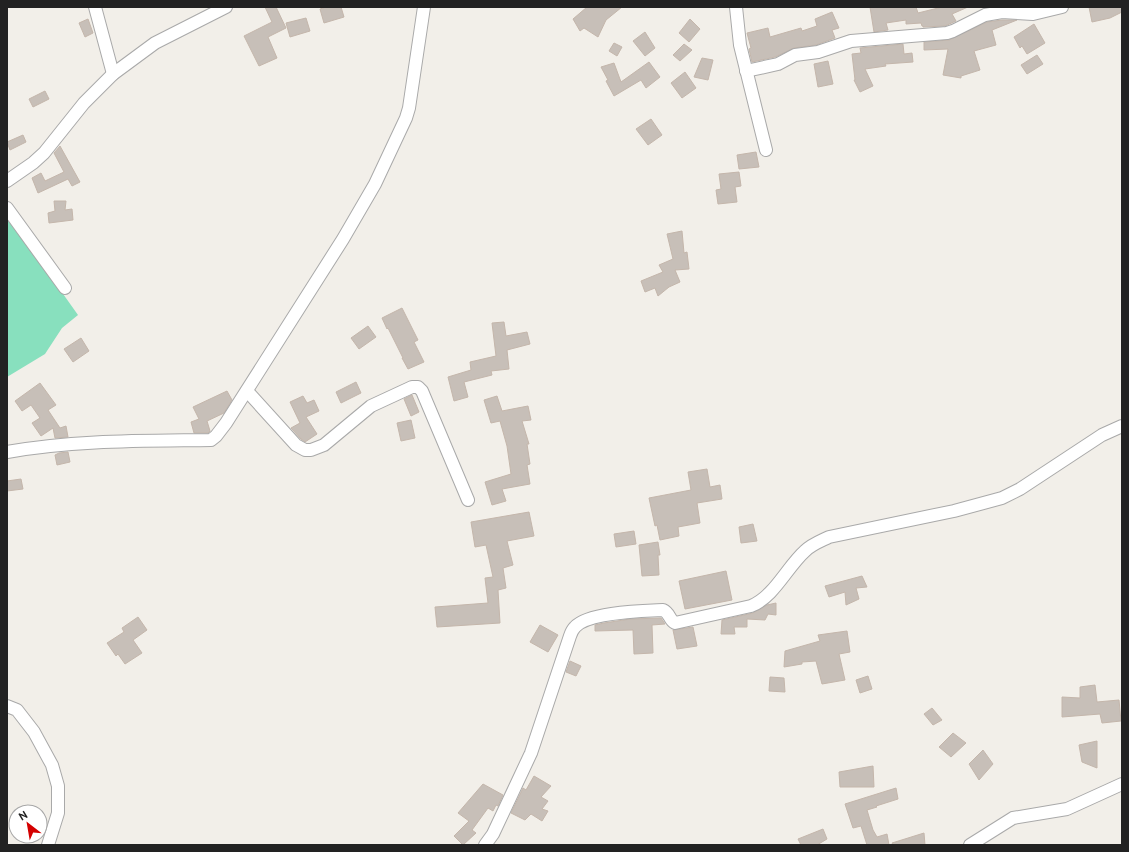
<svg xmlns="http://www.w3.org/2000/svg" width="1129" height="852" font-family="Ubuntu,sans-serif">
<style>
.pitch{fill:#88e0be}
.building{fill:#c7bfb8;stroke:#c4b6ab}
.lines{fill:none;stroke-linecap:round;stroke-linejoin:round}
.minor-casing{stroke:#a9a9a9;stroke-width:14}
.minor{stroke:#fff;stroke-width:12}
</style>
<rect width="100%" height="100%" fill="#f2efe9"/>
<!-- pitch -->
<path class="pitch" d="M 7,215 L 78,315 L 62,328 L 45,354 L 7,377 Z"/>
<!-- building -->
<g class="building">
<path d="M 265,7 L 276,7 L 286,28 L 268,37 L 277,58 L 259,66 L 244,36 L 272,22 Z"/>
<path d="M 326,7 L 341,7 L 344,17 L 324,23 L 320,9 Z"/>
<path d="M 587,7 L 622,7 L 606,20 L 598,37 L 584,28 L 580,31 L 573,19 Z"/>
<path d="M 870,7 L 916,7 L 918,13 L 942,7 L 968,7 L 952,14 L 956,21 L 945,26 L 923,27 L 923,26 L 922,26 L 921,23 L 906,24 L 906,20 L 886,23 L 888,30 L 874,32 Z"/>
<path d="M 1089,7 L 1122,7 L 1122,12 L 1110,18 L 1092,22 Z"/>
<path d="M 832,12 L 839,28 L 832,30 L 835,38 L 816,45 L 794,48 L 775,57 L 752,62 L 749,49 L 751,48 L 747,33 L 768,28 L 770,37 L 801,28 L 802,31 L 817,26 L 815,19 Z"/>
<path d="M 306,18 L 310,31 L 290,37 L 286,23 Z"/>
<path d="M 88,19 L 93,33 L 85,37 L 79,23 Z"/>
<path d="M 690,19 L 700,29 L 689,42 L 679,33 Z"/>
<path d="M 1002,20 L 1017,20 L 992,30 L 996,45 L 974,51 L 980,70 L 961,76 L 961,78 L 943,75 L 948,49 L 924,50 L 924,42 L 949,40 L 987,22 Z"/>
<path d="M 1034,24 L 1045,43 L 1027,54 L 1022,46 L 1020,48 L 1014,37 Z"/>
<path d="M 645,32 L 655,48 L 645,56 L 633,41 Z"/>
<path d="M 614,43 L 622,47 L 617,56 L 609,51 Z"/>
<path d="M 684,44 L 692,50 L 680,61 L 673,55 Z"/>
<path d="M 903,44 L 904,54 L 912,53 L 913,62 L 885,64 L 886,66 L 865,69 L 873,86 L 860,92 L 854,80 L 855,80 L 852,54 L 861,53 L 860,48 Z"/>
<path d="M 1037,55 L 1043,64 L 1027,74 L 1021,65 Z"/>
<path d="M 702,58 L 713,60 L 708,80 L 694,77 Z"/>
<path d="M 828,61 L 833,84 L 818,87 L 814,64 Z"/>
<path d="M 649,62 L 660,77 L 646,88 L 641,80 L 614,96 L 606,81 L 608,80 L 601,67 L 614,63 L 621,82 Z"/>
<path d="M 685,72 L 696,88 L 682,98 L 671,83 Z"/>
<path d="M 45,91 L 49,99 L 33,107 L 29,99 Z"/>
<path d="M 651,119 L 662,135 L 648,145 L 636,129 Z"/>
<path d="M 23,135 L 26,142 L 10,150 L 7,142 Z"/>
<path d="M 60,146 L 80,182 L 72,186 L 68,179 L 38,193 L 32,178 L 41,173 L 45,181 L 64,172 L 54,153 Z"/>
<path d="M 756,152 L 759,167 L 739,169 L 737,155 Z"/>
<path d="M 739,172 L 741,186 L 735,187 L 737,202 L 718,204 L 716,190 L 721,189 L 719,174 Z"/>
<path d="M 54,201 L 66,201 L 65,210 L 72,209 L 73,220 L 49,223 L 48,213 L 55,211 Z"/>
<path d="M 682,231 L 684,253 L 687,252 L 689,269 L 675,270 L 680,282 L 669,287 L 658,296 L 655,288 L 645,292 L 641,281 L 663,272 L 659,265 L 673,259 L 667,234 Z"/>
<path d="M 402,308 L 418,340 L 414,342 L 424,362 L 408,369 L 402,358 L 403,358 L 388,328 L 387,329 L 382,318 Z"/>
<path d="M 504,322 L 506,336 L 527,332 L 530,344 L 507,350 L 509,369 L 491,371 L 492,375 L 464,382 L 468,397 L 454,401 L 448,377 L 471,370 L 470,362 L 496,356 L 492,323 Z"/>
<path d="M 368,326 L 376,337 L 359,349 L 351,338 Z"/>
<path d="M 81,338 L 89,351 L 73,362 L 64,349 Z"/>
<path d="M 356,382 L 361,393 L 341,403 L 336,392 Z"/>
<path d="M 40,383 L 56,405 L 48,410 L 60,428 L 66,426 L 68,437 L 55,438 L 53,428 L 41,436 L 32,423 L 40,418 L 31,405 L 22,411 L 15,401 Z"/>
<path d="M 227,391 L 232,400 L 224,413 L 207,421 L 210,431 L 208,433 L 194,433 L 191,422 L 199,419 L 193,407 Z"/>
<path d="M 412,395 L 419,412 L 411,416 L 404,399 Z"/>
<path d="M 303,396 L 307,403 L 314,400 L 319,411 L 306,417 L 317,434 L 305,442 L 301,439 L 291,428 L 300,423 L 290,402 Z"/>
<path d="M 497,396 L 502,411 L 528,406 L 531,420 L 522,421 L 529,444 L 527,444 L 530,464 L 527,465 L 530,484 L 502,489 L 506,501 L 492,505 L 485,482 L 511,474 L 507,446 L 500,421 L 491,423 L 484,400 Z"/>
<path d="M 411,420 L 415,438 L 401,441 L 397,423 Z"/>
<path d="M 68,452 L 70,462 L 57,465 L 55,455 L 59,453 Z"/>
<path d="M 707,469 L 710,487 L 720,485 L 722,499 L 697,503 L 700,523 L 678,527 L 679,536 L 660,540 L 657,525 L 655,526 L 649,498 L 691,490 L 688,472 Z"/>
<path d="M 21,479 L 23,489 L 7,491 L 7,481 Z"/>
<path d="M 529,512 L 534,536 L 507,541 L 513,565 L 503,568 L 506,588 L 498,590 L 500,623 L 437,627 L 435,607 L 488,603 L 485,578 L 493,577 L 486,545 L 475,547 L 471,522 Z"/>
<path d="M 753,524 L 757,541 L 741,543 L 739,527 Z"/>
<path d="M 634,531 L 636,544 L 616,547 L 614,534 Z"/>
<path d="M 658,542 L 660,555 L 658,555 L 659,575 L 642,576 L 639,545 Z"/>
<path d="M 726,571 L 732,600 L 685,609 L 679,581 Z"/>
<path d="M 862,576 L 867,587 L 856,588 L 859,599 L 846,605 L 845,592 L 829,597 L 825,586 Z"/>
<path d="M 776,603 L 776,615 L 768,614 L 765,620 L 747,619 L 747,627 L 734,627 L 735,634 L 721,634 L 722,620 L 753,613 L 767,605 Z"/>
<path d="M 138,617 L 147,630 L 133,640 L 142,653 L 125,664 L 118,654 L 116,656 L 107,643 L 124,632 L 122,628 Z"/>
<path d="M 661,618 L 665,624 L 652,625 L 653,653 L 634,654 L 633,630 L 595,631 L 595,625 L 604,623 L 630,619 Z"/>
<path d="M 540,625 L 558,635 L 548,652 L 530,642 Z"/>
<path d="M 693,627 L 697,646 L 677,649 L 673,630 Z"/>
<path d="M 847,631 L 850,652 L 839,654 L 845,680 L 822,684 L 816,661 L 802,662 L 802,664 L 784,667 L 785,651 L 820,641 L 818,635 Z"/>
<path d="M 570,661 L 581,666 L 576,676 L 566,672 Z"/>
<path d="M 868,676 L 872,689 L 860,693 L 856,680 Z"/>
<path d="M 770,677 L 784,678 L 785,692 L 769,691 Z"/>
<path d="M 1095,685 L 1097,702 L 1119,700 L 1121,721 L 1102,723 L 1100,714 L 1062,717 L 1062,697 L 1080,698 L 1080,687 Z"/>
<path d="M 932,708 L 942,720 L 933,725 L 924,714 Z"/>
<path d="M 953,733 L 966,743 L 951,757 L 939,747 Z"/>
<path d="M 1097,741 L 1097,768 L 1082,762 L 1079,745 Z"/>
<path d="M 983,750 L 993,764 L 979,780 L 969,764 Z"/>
<path d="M 873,766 L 874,787 L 840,787 L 839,772 Z"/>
<path d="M 534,776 L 551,786 L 541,797 L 548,801 L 542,809 L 548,811 L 542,821 L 531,814 L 525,820 L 511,813 L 523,788 L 526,790 Z"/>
<path d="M 483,784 L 503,795 L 498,806 L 496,805 L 493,811 L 488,808 L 472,830 L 476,833 L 463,845 L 454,836 L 469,821 L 458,813 Z"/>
<path d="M 896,788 L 898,799 L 876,806 L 877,807 L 867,810 L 873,830 L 877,837 L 887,834 L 889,845 L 867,845 L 861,826 L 853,828 L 845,804 Z"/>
<path d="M 823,829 L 827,839 L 817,845 L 801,845 L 798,839 Z"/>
<path d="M 924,833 L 925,845 L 893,845 L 892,843 Z"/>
</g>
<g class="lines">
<defs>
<g id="minor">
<path d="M 95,7 L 113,74"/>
<path d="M 736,7 L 740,45 L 766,150"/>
<path d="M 746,71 L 778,64 L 795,55 L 818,52 L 851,41 L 947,33 L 953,31 L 985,15 L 1002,12 L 1033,14 L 1062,7"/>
<path d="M 7,181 L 33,163 L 44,153 L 84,103 L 113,74 L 155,43 L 226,7"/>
<path d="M 7,208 L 65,288"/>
<path d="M 247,391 L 296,445 L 305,450 L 311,450 L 324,445 L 371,406 L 412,387 L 418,387 L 422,391 L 468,500"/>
<path d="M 7,452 C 75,440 142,441 211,440 L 216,436 L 226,423 L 343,239 L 375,184 L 406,118 L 409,108 L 424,7"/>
<path d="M 7,706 L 17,710 L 34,732 L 52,765 L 58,786 L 58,813 L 48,845"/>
<path d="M 485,845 L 493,834 L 531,753 L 570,636 C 571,633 573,629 575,627 C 588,612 642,611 663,610 C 670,613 669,620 675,623 L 751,606 C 774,597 787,567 805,551 C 812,544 821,541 829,537 L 954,511 L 1002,498 L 1020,489 L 1102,435 L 1122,426"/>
<path d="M 970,845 L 1013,818 L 1067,809 L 1122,784"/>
</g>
</defs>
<!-- minor casing -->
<use href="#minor" class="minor-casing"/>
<!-- minor -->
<use href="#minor" class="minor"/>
</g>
<!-- border -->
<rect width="1129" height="852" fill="none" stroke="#222222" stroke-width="16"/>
<!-- north arrow -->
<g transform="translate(28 824) rotate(329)"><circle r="19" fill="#ffffff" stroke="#a7a7a7"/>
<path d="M0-3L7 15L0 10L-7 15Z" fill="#d40000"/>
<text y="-6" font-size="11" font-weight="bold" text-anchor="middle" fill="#222222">N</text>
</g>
</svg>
